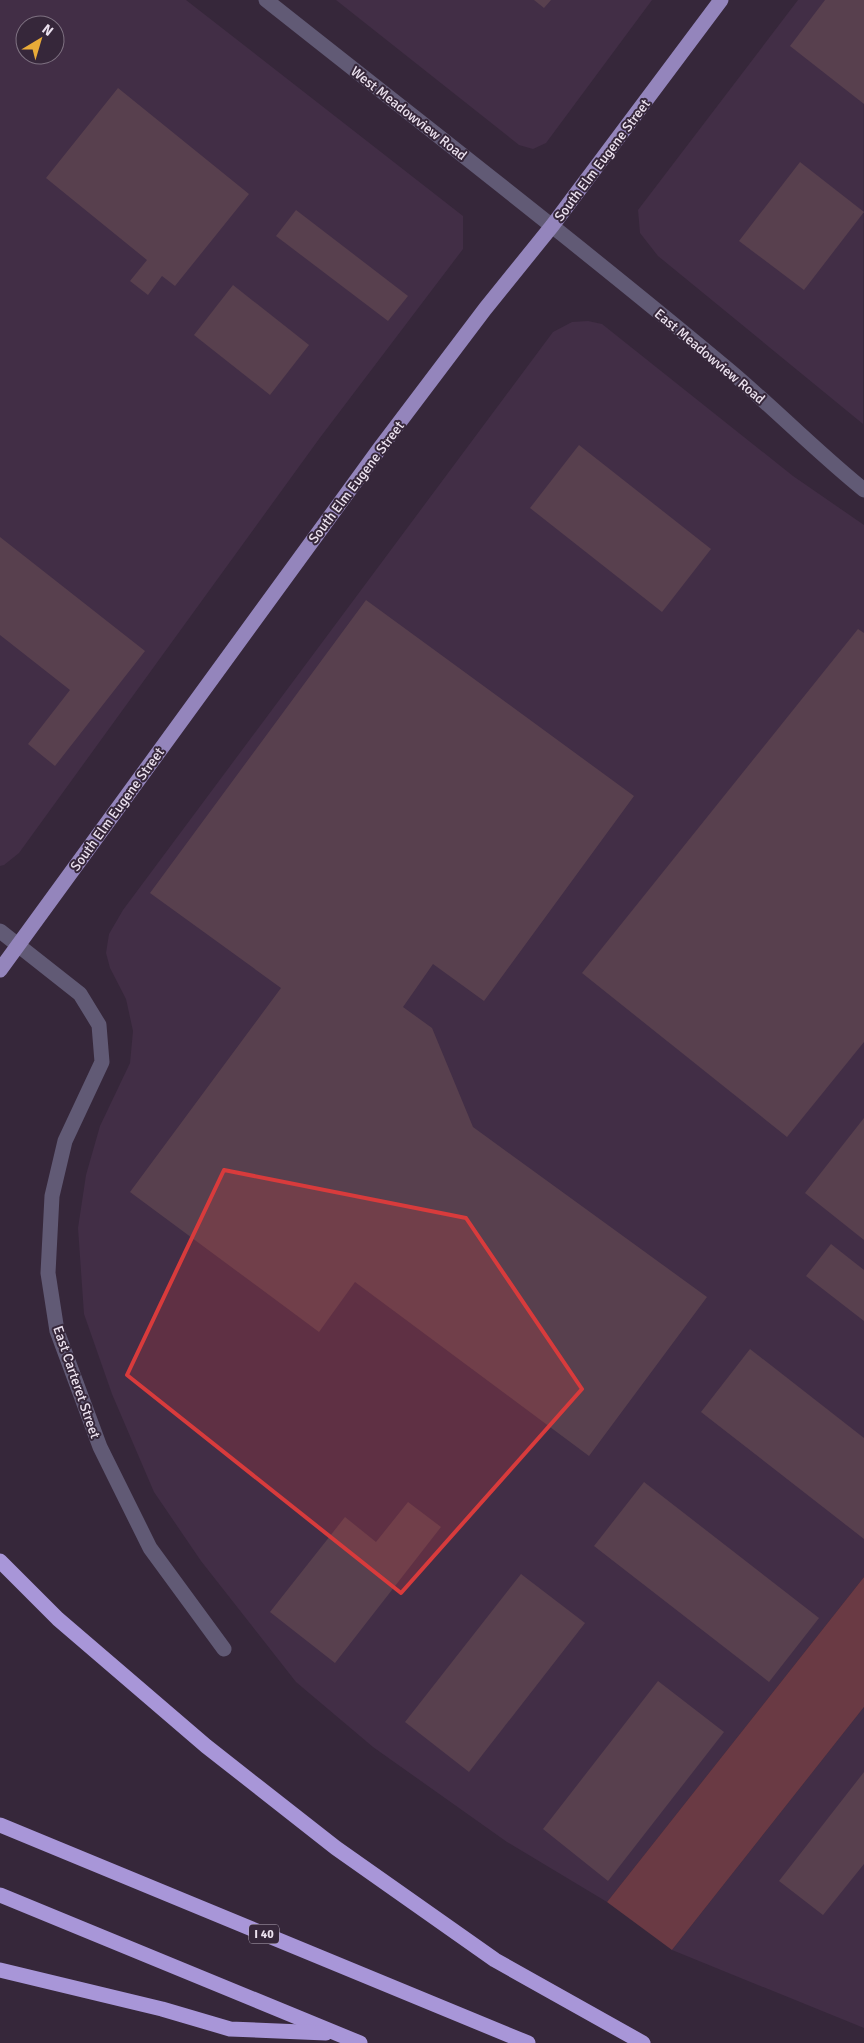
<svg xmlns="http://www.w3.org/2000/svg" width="864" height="2043" font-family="Signika,sans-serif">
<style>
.built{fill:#422e46;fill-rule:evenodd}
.green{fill:#6a3a44}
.building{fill:#58404e}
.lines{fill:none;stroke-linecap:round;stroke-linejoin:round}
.minor{stroke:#615a75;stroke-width:15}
.major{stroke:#9485bc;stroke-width:15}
.highway{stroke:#a896d8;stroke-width:15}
.marked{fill:#d83b3c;fill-opacity:0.2;stroke:#d83b3c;stroke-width:4;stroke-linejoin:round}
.labels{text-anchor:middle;stroke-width:4;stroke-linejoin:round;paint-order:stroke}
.shield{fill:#36273a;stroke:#b5aab9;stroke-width:1}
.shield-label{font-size:12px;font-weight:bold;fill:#ece2ef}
.street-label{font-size:14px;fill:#ece2ef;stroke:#36273a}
</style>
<rect width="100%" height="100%" fill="#36273a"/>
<!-- built -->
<g class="built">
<path d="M 0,0 L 186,0 L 463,216 L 463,249 L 319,439 L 19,853 L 4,865 L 0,866 ZM 25,25 L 55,25 L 55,55 L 25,55 Z"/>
<path d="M 336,0 L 652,0 L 546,143 L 533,149 L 519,145 Z"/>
<path d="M 798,0 L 864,0 L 863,424 L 658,256 L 640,233 L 638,210 Z"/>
<path d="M 588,321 L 602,324 L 793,476 L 864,525 L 864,1577 L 607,1902 L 507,1842 L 373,1747 L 296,1682 L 201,1561 L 154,1492 L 112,1394 L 84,1314 L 78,1228 L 86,1175 L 100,1126 L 130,1063 L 133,1031 L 126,999 L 110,968 L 106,953 L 109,934 L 123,910 L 553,332 L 572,322 Z"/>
<path d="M 864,1707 L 864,2028 L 672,1950 Z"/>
</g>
<!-- green -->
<path class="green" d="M 864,1577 L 864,1707 L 672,1950 L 607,1902 Z"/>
<!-- building -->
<g class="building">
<path d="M 534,0 L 551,0 L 544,8 Z"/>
<path d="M 825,0 L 864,0 L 864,104 L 790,46 Z"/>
<path d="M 118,88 L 249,194 L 175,286 L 162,276 L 148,295 L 130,281 L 147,260 L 46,178 Z"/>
<path d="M 800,162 L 864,212 L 804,290 L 739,241 Z"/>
<path d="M 296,210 L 408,296 L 388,321 L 276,236 Z"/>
<path d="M 233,285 L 309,345 L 270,395 L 194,335 Z"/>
<path d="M 579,445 L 711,549 L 662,612 L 530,508 Z"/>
<path d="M 0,537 L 145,651 L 55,766 L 28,744 L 70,690 L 0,635 Z"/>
<path d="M 366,600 L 634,796 L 484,1001 L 433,964 L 403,1007 L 432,1028 L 473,1127 L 707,1297 L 589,1456 L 355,1282 L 319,1332 L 130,1192 L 281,988 L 150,893 Z"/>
<path d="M 858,629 L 864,633 L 864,1042 L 787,1137 L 582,973 Z"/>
<path d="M 864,1118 L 864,1240 L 805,1193 Z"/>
<path d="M 831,1244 L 864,1270 L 864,1321 L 806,1276 Z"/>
<path d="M 750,1349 L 864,1438 L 864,1539 L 701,1412 Z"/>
<path d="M 644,1482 L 819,1618 L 769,1682 L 594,1546 Z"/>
<path d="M 408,1502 L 441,1527 L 335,1663 L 270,1612 L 345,1517 L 376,1542 Z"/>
<path d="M 521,1574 L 585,1623 L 469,1772 L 405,1722 Z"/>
<path d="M 658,1681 L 724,1732 L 608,1881 L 543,1829 Z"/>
<path d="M 864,1772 L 864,1864 L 823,1915 L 779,1881 Z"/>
</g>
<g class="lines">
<!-- minor -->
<g class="minor">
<path d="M 266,0 C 421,123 578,244 730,371 C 776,410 817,452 864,490"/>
<path d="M 0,931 L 80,994 L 99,1025 L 102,1062 L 65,1141 L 52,1196 L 48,1273 L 57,1331 L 100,1447 L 150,1548 L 224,1649"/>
</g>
<!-- major -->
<path class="major" d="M 0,970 L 380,448 L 485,309 L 552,226 L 721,0"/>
<!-- highway -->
<g class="highway">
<path d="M 0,1561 L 58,1619 L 206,1746 L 336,1848 L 495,1960 L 643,2043"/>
<path d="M 0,1825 L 528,2043"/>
<path d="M 0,1895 L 360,2043"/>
<path d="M 0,1970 L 162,2009 L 230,2029 L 326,2033"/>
</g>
</g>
<!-- marked area -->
<path class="marked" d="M 224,1170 L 466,1218 L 582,1389 L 401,1593 L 127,1375 Z"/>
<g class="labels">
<!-- shield labels -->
<rect class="shield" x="249" y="1924.5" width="30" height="19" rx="4"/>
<g class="shield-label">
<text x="264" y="1938">I 40</text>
</g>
<!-- street labels -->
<g class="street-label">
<text transform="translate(409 113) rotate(38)" y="5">West Meadowview Road</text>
<text transform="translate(602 160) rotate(-53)" y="5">South Elm Eugene Street</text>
<text transform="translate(710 356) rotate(40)" y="5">East Meadowview Road</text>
<text transform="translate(356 482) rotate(-53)" y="5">South Elm Eugene Street</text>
<text transform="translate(117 809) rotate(-54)" y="5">South Elm Eugene Street</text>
<text transform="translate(77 1382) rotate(71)" y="5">East Carteret Street</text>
</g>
</g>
<!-- north arrow -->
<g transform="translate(40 40) rotate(38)"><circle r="24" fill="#36273a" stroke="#7f7282"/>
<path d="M0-4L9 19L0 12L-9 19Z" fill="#e9ab38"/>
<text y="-8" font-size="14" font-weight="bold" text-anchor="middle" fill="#ece2ef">N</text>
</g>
</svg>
